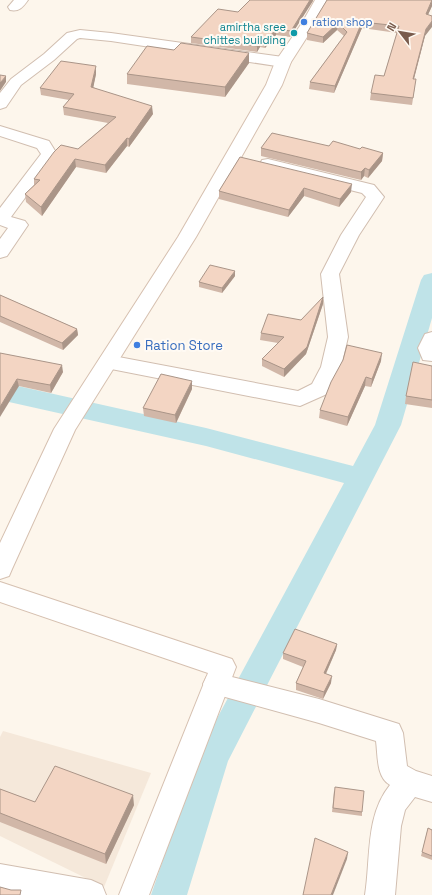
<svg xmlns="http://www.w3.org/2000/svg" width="432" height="895" font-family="'Space Grotesk',sans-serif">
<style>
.residential{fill:#f5e8da}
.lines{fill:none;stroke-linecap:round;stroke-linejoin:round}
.canal{fill:#bfe3e8;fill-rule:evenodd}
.street-casing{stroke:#d1beb0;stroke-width:2}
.secondary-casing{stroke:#d6c0b0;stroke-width:2}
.street{fill:#fff;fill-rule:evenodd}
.secondary{fill:#fff;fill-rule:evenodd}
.wall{fill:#d1b7a8}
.shaded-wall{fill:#aa9588}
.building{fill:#f3d5c3;stroke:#aa9588}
.shop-dot{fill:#3f7fe0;stroke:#fffaf3;stroke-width:1.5}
.culture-dot{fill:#0f9aa8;stroke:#fffaf3;stroke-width:1.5}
.labels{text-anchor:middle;stroke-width:4;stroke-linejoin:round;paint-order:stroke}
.far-shop-label{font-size:11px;fill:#366cbe;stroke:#fffaf3;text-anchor:start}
.far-culture-label{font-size:11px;fill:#0d838f;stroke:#fffaf3;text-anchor:end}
.shop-label{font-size:13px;fill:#366cbe;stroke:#fffaf3;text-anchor:start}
</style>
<rect width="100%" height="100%" fill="#fdf6ec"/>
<!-- residential -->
<path class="residential" d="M 3,731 L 151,773 L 104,887 L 0,836 L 0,737 Z"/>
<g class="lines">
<!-- canal -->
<path class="canal" d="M 432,273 L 432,318 L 401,425 L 228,761 L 187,895 L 151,895 L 201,748 L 344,483 L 206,446 L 0,400 L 0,382 L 206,428 L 353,466 L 375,425 L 421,280 L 424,275 Z"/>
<defs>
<g id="street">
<path d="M 14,0 L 28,0 C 23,7 19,12 10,10 L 8,7 Z"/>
<path d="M 80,30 L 111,33 L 283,57 L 288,59 L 291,62 L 288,65 L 283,67 L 111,41 L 80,38 L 77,39 L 54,60 L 21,85 L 6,107 L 0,109 L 0,93 L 11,79 L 44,54 L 67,33 Z"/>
<path d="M 0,126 L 49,141 L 57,154 L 11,217 L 25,221 L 28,225 L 7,256 L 0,258 L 0,239 L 8,228 L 0,225 L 0,208 L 41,154 L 37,148 L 0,136 Z"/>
<path d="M 268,159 L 374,185 L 384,197 L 359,235 L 339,274 L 348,337 L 341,367 L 327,394 L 300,406 L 101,367 L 98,362 L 101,357 L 108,355 L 298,391 L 312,384 L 321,367 L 328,337 L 321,274 L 341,235 L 366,197 L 362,193 L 262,168 L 260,164 L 262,160 Z"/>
<path d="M 432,332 L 432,361 L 423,360 L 418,348 L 425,334 Z"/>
<path d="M 216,673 L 319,699 L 399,724 L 403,733 L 407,766 L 416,771 L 432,776 L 432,802 L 415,797 L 405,810 L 401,826 L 395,895 L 365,895 C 371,858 365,816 390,785 C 376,777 378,755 376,741 L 319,723 L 207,692 L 203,684 L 207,676 Z"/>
<path d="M 0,864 L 91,880 L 102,885 L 106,895 L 13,895 L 0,892 Z"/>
</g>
<g id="secondary">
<path d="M 315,0 L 329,0 L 316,23 L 291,62 L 282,85 L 196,237 L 75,430 L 12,569 L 9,576 L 0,579 L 0,543 L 54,429 L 178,237 L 266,85 L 275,62 L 302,23 Z"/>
<path d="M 0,582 L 232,659 L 236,667 L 149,895 L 119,895 L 208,673 L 0,602 Z"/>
</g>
</defs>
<!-- street casing -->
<use href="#street" class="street-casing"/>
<!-- secondary casing -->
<use href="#secondary" class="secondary-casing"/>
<!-- street -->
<use href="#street" class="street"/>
<!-- secondary -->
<use href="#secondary" class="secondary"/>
</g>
<!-- wall -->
<g class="wall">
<path d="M 250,0 L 313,0 L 290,37 L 276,35 L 265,48 L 260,47 L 257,52 L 191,43 L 191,37 L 238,12 Z"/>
<path d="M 327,0 L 432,0 L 432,6 L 428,15 L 425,36 L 414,79 L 415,86 L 412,105 L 370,100 L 371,93 L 384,76 L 397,33 L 362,28 L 334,93 L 309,89 L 310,82 L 344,36 L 337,30 L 323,43 L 307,40 L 307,33 Z"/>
<path d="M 249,53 L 249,63 L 225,97 L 127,84 L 127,74 Z"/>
<path d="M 96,74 L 93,87 L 153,114 L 129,147 L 127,146 L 106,173 L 76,167 L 42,216 L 26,202 L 25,194 L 34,185 L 34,179 L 78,149 L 108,123 L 64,115 L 63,107 L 69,100 L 41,95 L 40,88 Z"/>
<path d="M 329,146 L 360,149 L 383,153 L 382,161 L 368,178 L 364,176 L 361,180 L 261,156 L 261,148 Z"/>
<path d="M 240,157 L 351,192 L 339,207 L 304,196 L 288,217 L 219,199 L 219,191 Z"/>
<path d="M 235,276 L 222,293 L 199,287 L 199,282 Z"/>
<path d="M 0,295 L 77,329 L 78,335 L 63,350 L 0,322 Z"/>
<path d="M 323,304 L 306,354 L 284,377 L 262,366 L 262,359 L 278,343 L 260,340 L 261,333 L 301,320 Z"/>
<path d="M 0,353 L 63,372 L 51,393 L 19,386 Z"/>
<path d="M 381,361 L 371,387 L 365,386 L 347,426 L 319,418 L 320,410 Z"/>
<path d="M 432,366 L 432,408 L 405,404 L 406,396 Z"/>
<path d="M 192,381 L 192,389 L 176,423 L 144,416 L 143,408 Z"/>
<path d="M 337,644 L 336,650 L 326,674 L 331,683 L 323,699 L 296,690 L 296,683 L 303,667 L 283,659 L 283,653 Z"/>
<path d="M 0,789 L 35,802 L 134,805 L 106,864 L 0,822 Z"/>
<path d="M 334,791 L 362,812 L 362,816 L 332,812 Z"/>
<path d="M 428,828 L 432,830 L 432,860 L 421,856 Z"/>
</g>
<!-- shaded-wall -->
<g class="shaded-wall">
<path d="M 310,0 L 313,0 L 313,1 L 290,37 L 291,31 Z"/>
<path d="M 432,1 L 432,6 L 425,21 L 426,14 Z"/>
<path d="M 432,21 L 432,27 L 425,36 L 412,86 L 413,79 L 426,29 Z"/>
<path d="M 362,22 L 362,28 L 334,93 L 335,86 Z"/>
<path d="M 338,23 L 337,30 L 323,43 L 323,37 Z"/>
<path d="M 276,29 L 276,35 L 265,48 L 265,42 Z"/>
<path d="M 260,41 L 260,47 L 257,52 L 257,46 Z"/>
<path d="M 249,53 L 249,63 L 225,97 L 225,87 Z"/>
<path d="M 96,66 L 96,74 L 92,94 L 91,87 Z"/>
<path d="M 6,76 L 6,82 L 0,91 L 0,83 Z"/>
<path d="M 152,106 L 153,114 L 129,147 L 129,139 Z"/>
<path d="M 127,138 L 127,146 L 106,173 L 105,165 Z"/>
<path d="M 383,153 L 382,161 L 368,178 L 369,170 Z"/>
<path d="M 75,159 L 76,167 L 42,216 L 41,207 Z"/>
<path d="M 365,168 L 364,176 L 361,180 L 361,172 Z"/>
<path d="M 352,184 L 351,192 L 339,207 L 340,199 Z"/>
<path d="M 304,188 L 304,196 L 288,217 L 289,210 Z"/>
<path d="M 235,271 L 235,276 L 222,293 L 222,288 Z"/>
<path d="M 323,297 L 323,304 L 306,354 L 284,377 L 284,369 Z"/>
<path d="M 77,329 L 78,335 L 63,350 L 62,343 Z"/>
<path d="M 382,353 L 381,361 L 371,387 L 372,379 Z"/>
<path d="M 62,365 L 63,372 L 51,393 L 50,385 Z"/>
<path d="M 366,377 L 365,386 L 347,426 L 348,417 Z"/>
<path d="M 17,379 L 19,386 L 0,417 L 0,407 Z"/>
<path d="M 192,381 L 192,389 L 176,423 L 175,415 Z"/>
<path d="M 337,644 L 336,650 L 323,680 L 324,673 Z"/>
<path d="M 332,676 L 331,683 L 323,699 L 324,692 Z"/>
<path d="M 133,795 L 134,805 L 106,864 L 105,854 Z"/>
<path d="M 348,852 L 347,859 L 333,895 L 331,895 Z"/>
</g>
<!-- building -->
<g class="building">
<path d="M 250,0 L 310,0 L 291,31 L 276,29 L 265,42 L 260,41 L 257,46 L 191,37 L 218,9 L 238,12 Z"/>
<path d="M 327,0 L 432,0 L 426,14 L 432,16 L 432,21 L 426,29 L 413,79 L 416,79 L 413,98 L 371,93 L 375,75 L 384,76 L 399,26 L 362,22 L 335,86 L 310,82 L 347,32 L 338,23 L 323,37 L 307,33 Z"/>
<path d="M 181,43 L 249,53 L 225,87 L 127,74 L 147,46 L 174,50 Z"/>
<path d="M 61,61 L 96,66 L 91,87 L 152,106 L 129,139 L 127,138 L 105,165 L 75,159 L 41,207 L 25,194 L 40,180 L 34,179 L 54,152 L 61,145 L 78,149 L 116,117 L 63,107 L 74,94 L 40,88 Z"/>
<path d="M 0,75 L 6,76 L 0,83 Z"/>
<path d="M 272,133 L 329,146 L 333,141 L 360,149 L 362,147 L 383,153 L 369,170 L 365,168 L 361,172 L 261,148 Z"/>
<path d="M 240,157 L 352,184 L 340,199 L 304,188 L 289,210 L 219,191 Z"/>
<path d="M 210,265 L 235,271 L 222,288 L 199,282 Z"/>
<path d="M 0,295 L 77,329 L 62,343 L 0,316 Z"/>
<path d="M 323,297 L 307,347 L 284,369 L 262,359 L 284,337 L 261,333 L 268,314 L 301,320 Z"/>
<path d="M 347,345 L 382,353 L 372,379 L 366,377 L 348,417 L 320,410 L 331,382 L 343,360 Z"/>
<path d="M 0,353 L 62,365 L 50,385 L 17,379 L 0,407 Z"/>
<path d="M 413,362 L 432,366 L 432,400 L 406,396 Z"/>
<path d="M 161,374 L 192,381 L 175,415 L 143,408 Z"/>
<path d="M 295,629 L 337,644 L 324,673 L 332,676 L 324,692 L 296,683 L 306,661 L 283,653 Z"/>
<path d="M 55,766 L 133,795 L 105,854 L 0,813 L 0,789 L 35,802 Z"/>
<path d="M 335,787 L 364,791 L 362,812 L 333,808 Z"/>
<path d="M 428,828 L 432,830 L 432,856 L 422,852 Z"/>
<path d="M 315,838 L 348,852 L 331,895 L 303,895 Z"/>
<path d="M 0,887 L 11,890 L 21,890 L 20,895 L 0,895 Z"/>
</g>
<!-- markers -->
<g class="shop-dot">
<circle cx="304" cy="22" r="4"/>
<circle cx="137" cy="345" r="4"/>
</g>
<circle class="culture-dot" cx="294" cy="33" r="4"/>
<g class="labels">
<!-- far-shop labels -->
<g class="far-shop-label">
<text x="312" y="26">ration shop</text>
</g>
<!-- far-culture labels -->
<g class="far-culture-label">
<text x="286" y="31">amirtha sree<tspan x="286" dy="13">chittes building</tspan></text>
</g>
<!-- shop labels -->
<g class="shop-label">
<text x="145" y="350">Ration Store</text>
</g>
</g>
<!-- north arrow -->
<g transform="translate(400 32) rotate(301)" stroke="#fffaf3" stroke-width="3" paint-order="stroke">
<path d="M0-3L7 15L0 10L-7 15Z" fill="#7a5c4d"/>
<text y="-6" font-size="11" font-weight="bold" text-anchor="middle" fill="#7a5c4d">N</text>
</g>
</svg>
